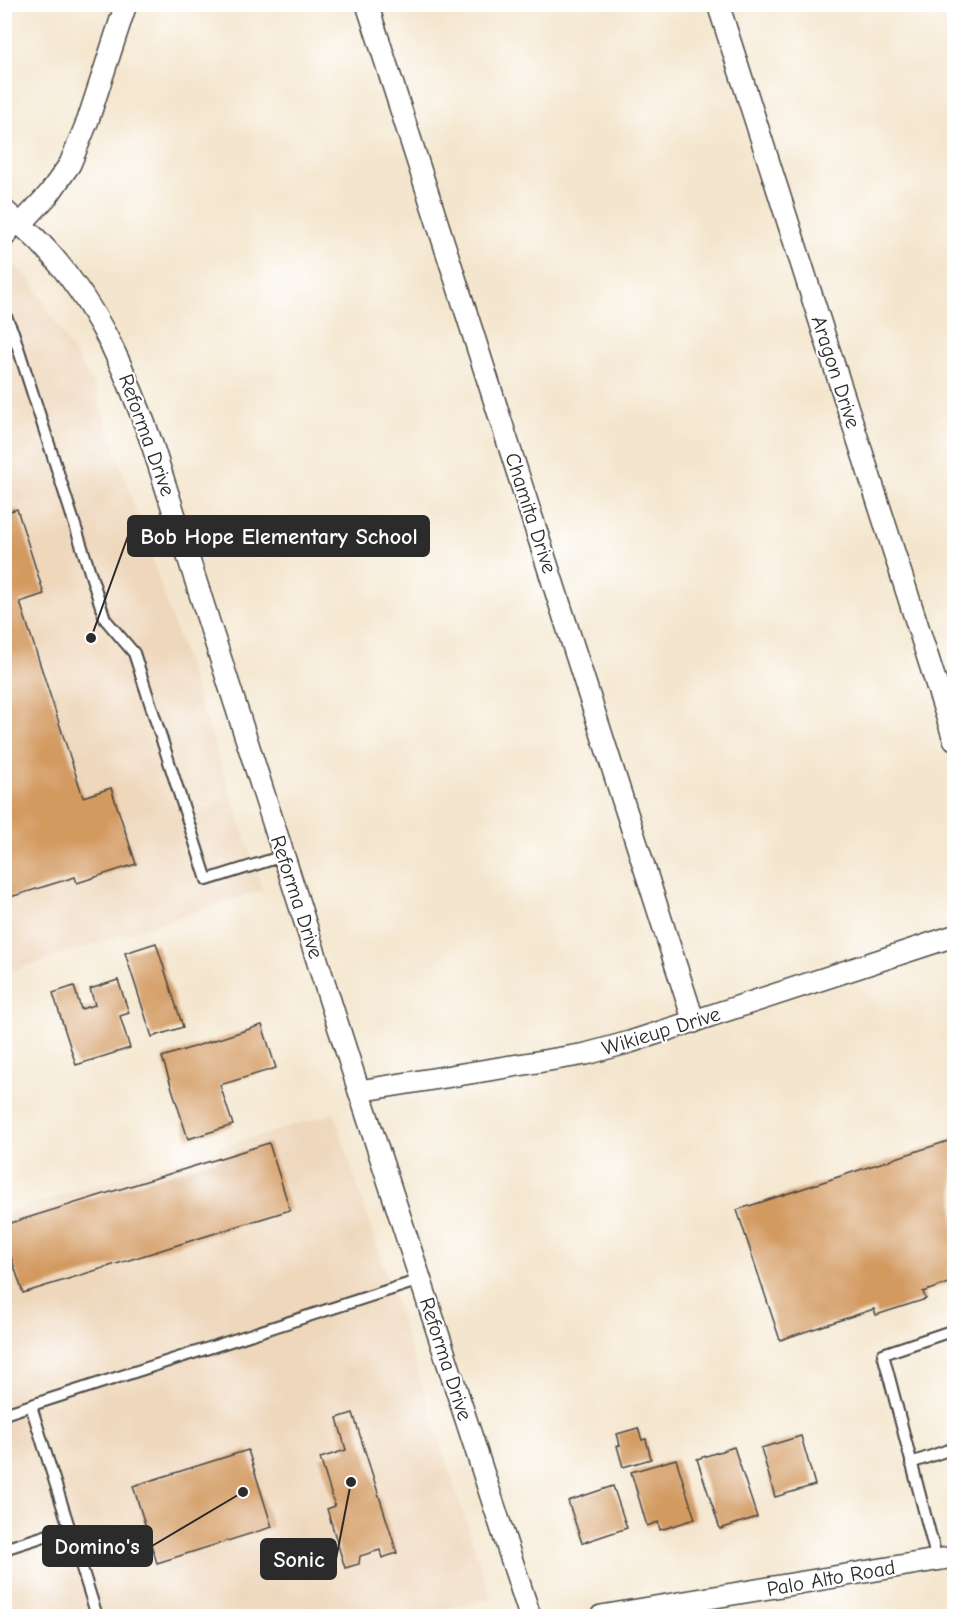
<svg xmlns="http://www.w3.org/2000/svg" width="959" height="1621" font-family="'Comic Neue',sans-serif">
<style>
.built{fill:#eed7bb}
.building{fill:#d39a61}
.lines{fill:none;stroke-linecap:round;stroke-linejoin:round}
.lane-casing{stroke:#494743;stroke-width:14}
.street-casing{stroke:#494743;stroke-width:24}
.lane{stroke:#fff;stroke-width:10}
.street{stroke:#fff;stroke-width:21}
.labels{text-anchor:middle;stroke-width:4.5;stroke-linejoin:round;paint-order:stroke}
.street-label{font-size:21px;fill:#2b2b2b;stroke:#fff}
.leader{fill:none;stroke:#2b2b2b;stroke-width:2}
.callout-dot{fill:#2b2b2b;stroke:#fff;stroke-width:2}
.callout{fill:#2b2b2b;stroke:#2b2b2b;stroke-width:2}
.callout-label{font-size:22px;text-anchor:middle;font-weight:bold;fill:#fff}
</style>
<rect width="100%" height="100%" fill="#fff"/>
<filter id="ink" filterUnits="userSpaceOnUse"><feTurbulence type="fractalNoise" baseFrequency=".0167" numOctaves="2"/><feDisplacementMap in="SourceGraphic" scale="12" xChannelSelector="R" yChannelSelector="G"/><feConvolveMatrix kernelMatrix="1 2 1 2 8 2 1 2 1" color-interpolation-filters="sRGB"/></filter>
<filter id="wash" filterUnits="userSpaceOnUse"><feTurbulence type="fractalNoise" baseFrequency=".008" numOctaves="4" result="noise"/><feDisplacementMap in="SourceGraphic" scale="24" xChannelSelector="R" yChannelSelector="G"/><feGaussianBlur stdDeviation="1.35" result="paint"/><feColorMatrix in="noise" values="0 0 0 0 0 0 0 0 0 0 0 0 0 0 0 0 0 1.4 0 .05"/><feComposite in="paint" operator="in"/></filter>
<g filter="url(#wash)">
<rect width="100%" height="100%" fill="#f4e6ce"/>
<!-- built -->
<g class="built">
<path d="M 4,255 L 29,278 L 94,386 L 263,890 L 5,973 Z"/>
<path d="M 334,1113 L 491,1599 L 408,1616 L 5,1616 L 5,1213 Z"/>
</g>
<g id="blocks">
<!-- building -->
<g class="building">
<path d="M 17,509 L 44,594 L 20,602 L 83,797 L 111,788 L 136,864 L 77,883 L 75,877 L 4,899 L 4,513 Z"/>
<path d="M 156,943 L 183,1027 L 152,1037 L 125,953 Z"/>
<path d="M 118,980 L 129,1013 L 120,1016 L 130,1048 L 76,1065 L 53,993 L 74,986 L 81,1009 L 95,1005 L 90,989 Z"/>
<path d="M 262,1025 L 276,1068 L 220,1085 L 233,1125 L 188,1139 L 162,1057 Z"/>
<path d="M 954,1139 L 954,1281 L 923,1292 L 926,1299 L 876,1315 L 874,1309 L 780,1340 L 737,1210 Z"/>
<path d="M 269,1143 L 290,1210 L 23,1293 L 4,1236 L 4,1225 Z"/>
<path d="M 353,1413 L 397,1553 L 382,1558 L 380,1550 L 360,1556 L 359,1564 L 345,1568 L 327,1509 L 335,1506 L 320,1458 L 346,1450 L 337,1418 Z"/>
<path d="M 638,1428 L 642,1440 L 646,1439 L 651,1459 L 623,1467 L 617,1446 L 620,1445 L 617,1434 Z"/>
<path d="M 801,1436 L 815,1485 L 775,1497 L 761,1448 Z"/>
<path d="M 734,1447 L 757,1517 L 720,1529 L 697,1459 Z"/>
<path d="M 248,1450 L 272,1527 L 157,1563 L 133,1486 Z"/>
<path d="M 676,1459 L 695,1519 L 660,1530 L 658,1522 L 647,1526 L 631,1472 Z"/>
<path d="M 613,1486 L 627,1528 L 582,1543 L 568,1501 Z"/>
</g>
</g>
</g>
<g filter="url(#ink)">
<use href="#blocks" fill-opacity="0" stroke="#494743" stroke-width="1.5"/>
<g class="lines">
<defs>
<g id="lane">
<path d="M 4,245 L 20,225"/>
<path d="M 4,312 L 13,332 L 105,619 L 134,653 L 207,880 L 283,856"/>
<path d="M 31,1406 L 97,1616"/>
<path d="M 4,1414 L 420,1280"/>
<path d="M 911,1463 L 954,1448"/>
<path d="M 4,1549 L 70,1528"/>
<path d="M 937,1560 L 883,1354 L 954,1330"/>
</g>
<g id="street">
<path d="M 367,4 L 694,1022"/>
<path d="M 718,4 L 954,739"/>
<path d="M 4,210 C 18,223 33,234 45,248 C 98,305 125,370 151,441 L 359,1091 L 530,1616"/>
<path d="M 20,225 L 49,194 L 70,164 L 88,120 L 126,4"/>
<path d="M 359,1091 L 586,1054 L 630,1042 L 954,936"/>
<path d="M 601,1616 L 954,1557"/>
</g>
</defs>
<!-- lane casing -->
<use href="#lane" class="lane-casing"/>
<!-- street casing -->
<use href="#street" class="street-casing"/>
<!-- lane -->
<use href="#lane" class="lane"/>
<!-- street -->
<use href="#street" class="street"/>
</g>
</g>
<g class="labels">
<!-- street labels -->
<g class="street-label">
<text transform="translate(836 372) rotate(72)" y="7">Aragon Drive</text>
<text transform="translate(147 435) rotate(70)" y="7">Reforma Drive</text>
<text transform="translate(531 513) rotate(72)" y="7">Chamita Drive</text>
<text transform="translate(297 897) rotate(72)" y="7">Reforma Drive</text>
<text transform="translate(661 1031) rotate(-17)" y="7">Wikieup Drive</text>
<text transform="translate(446 1359) rotate(72)" y="7">Reforma Drive</text>
<text transform="translate(831 1578) rotate(-10)" y="7">Palo Alto Road</text>
</g>
</g>
<!-- callouts -->
<path class="leader" d="M91 638L128 536M243 1492L152 1546M351 1482L336 1559"/>
<g class="callout-dot">
<circle cx="91" cy="638" r="6"/>
<circle cx="243" cy="1492" r="6"/>
<circle cx="351" cy="1482" r="6"/>
</g>
<g class="callout">
<rect x="128" y="516" width="301" height="40" rx="6"/>
<rect x="43" y="1526" width="109" height="40" rx="6"/>
<rect x="261" y="1539" width="75" height="40" rx="6"/>
</g>
<g class="callout-label">
<text x="279" y="544">Bob Hope Elementary School</text>
<text x="97" y="1554">Domino's</text>
<text x="299" y="1567">Sonic</text>
</g>
<!-- margin -->
<rect width="959" height="1621" fill="none" stroke="#fff" stroke-width="24"/>
</svg>
